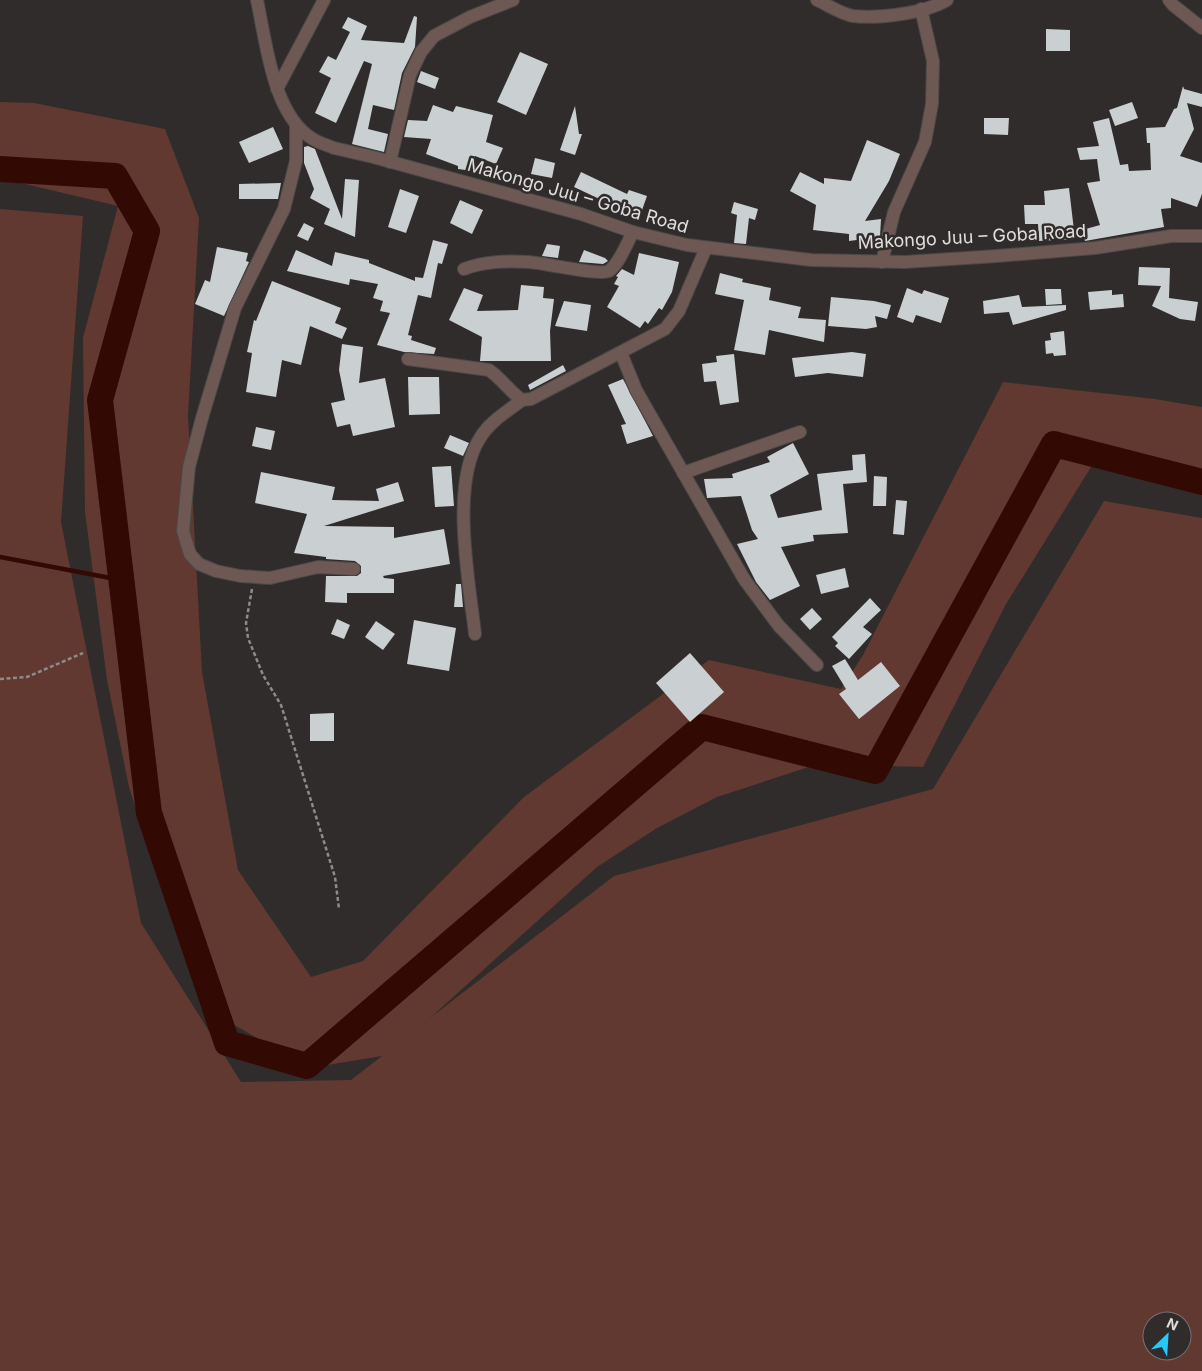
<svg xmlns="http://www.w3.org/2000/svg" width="1202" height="1371" font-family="Inter,sans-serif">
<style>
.green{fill:#613930;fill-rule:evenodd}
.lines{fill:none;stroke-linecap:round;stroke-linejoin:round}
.stream{stroke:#330903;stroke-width:4.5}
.river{stroke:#330903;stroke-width:26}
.building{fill:#cacfd1}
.minor-casing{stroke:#4b4847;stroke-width:14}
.path{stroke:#8e8b8a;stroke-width:2.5;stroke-dasharray:4 2.5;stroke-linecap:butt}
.minor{stroke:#6e5853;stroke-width:12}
.labels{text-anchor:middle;stroke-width:5;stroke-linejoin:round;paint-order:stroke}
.street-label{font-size:18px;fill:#e0dddc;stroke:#2f2c2b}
</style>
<rect width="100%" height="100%" fill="#2f2c2b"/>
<!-- green -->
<path class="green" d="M 0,102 L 34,103 L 165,129 L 199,218 L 188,416 L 202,672 L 238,870 L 311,977 L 363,961 L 524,797 L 709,660 L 841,689 L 863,655 L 1003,382 L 1155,399 L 1202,407 L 1202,492 L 1093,464 L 1006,604 L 923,767 L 818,764 L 717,797 L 657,828 L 597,867 L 430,1018 L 614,876 L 933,789 L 1104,501 L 1202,518 L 1202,1371 L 0,1371 L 0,209 L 83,216 L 61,522 L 141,923 L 241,1082 L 351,1080 L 382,1056 L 309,1068 L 219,1016 L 195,965 L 150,853 L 129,787 L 107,680 L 85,512 L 83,338 L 118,206 L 0,178 ZM 1152,1321 L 1182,1321 L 1182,1351 L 1152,1351 Z"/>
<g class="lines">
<!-- stream -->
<path class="stream" d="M 0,557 L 121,580"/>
<!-- river -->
<path class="river" d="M 0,169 L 115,176 L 147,231 L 100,400 L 149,813 L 227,1043 L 307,1066 L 702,727 L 875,771 L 1054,444 L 1202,482"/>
</g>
<!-- building -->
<g class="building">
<path d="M 414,16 L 417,17 L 415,47 L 402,73 L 394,110 L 373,105 L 368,129 L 388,134 L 384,152 L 352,144 L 372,64 L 364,61 L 336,123 L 315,113 L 331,78 L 319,72 L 328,56 L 336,60 L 350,32 L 342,28 L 348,17 L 367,26 L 361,40 L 404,43 Z"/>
<path d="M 1046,29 L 1070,30 L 1070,51 L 1046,51 Z"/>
<path d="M 520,52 L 548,64 L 526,115 L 497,102 Z"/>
<path d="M 421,71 L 439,78 L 435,89 L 417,82 Z"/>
<path d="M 1183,86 L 1184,89 L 1202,94 L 1202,107 L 1187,103 L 1194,129 L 1180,156 L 1202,163 L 1202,194 L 1197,207 L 1171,198 L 1171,208 L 1161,209 L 1164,227 L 1085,241 L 1082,230 L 1100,225 L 1087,183 L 1100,181 L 1097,159 L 1080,160 L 1077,148 L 1099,146 L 1093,122 L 1109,118 L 1120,165 L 1128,164 L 1129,171 L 1151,170 L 1150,143 L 1147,143 L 1146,128 L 1165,127 L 1174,109 L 1177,108 Z"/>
<path d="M 1132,102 L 1138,118 L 1115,126 L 1109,110 Z"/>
<path d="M 433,105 L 453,112 L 456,106 L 493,115 L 486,142 L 503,148 L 496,164 L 475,156 L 473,171 L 458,169 L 458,166 L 426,154 L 431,139 L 404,137 L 408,120 L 427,121 Z"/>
<path d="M 575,106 L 579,134 L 582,134 L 575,155 L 560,150 Z"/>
<path d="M 984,118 L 1009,118 L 1008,135 L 984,134 Z"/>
<path d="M 273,127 L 283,149 L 249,163 L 239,142 Z"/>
<path d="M 867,140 L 900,154 L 889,181 L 865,221 L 881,219 L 880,237 L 849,241 L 849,234 L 813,230 L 816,205 L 790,191 L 800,172 L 824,184 L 824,178 L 851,181 Z"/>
<path d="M 308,146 L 315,149 L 342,219 L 345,179 L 359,180 L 355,237 L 324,224 L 330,209 L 310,198 L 314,189 L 304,163 L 304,147 Z"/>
<path d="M 535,158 L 555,163 L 552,178 L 531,174 Z"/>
<path d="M 581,172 L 627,194 L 629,190 L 647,196 L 641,213 L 610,202 L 610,204 L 574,187 Z"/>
<path d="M 281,183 L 278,199 L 239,199 L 239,184 Z"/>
<path d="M 1069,188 L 1075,239 L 1039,241 L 1038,224 L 1025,224 L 1024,205 L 1045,205 L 1044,191 Z"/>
<path d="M 400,189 L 419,196 L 406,233 L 388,227 Z"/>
<path d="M 460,200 L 483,210 L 472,234 L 450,223 Z"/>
<path d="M 734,202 L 758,209 L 755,220 L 749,218 L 746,244 L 734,243 L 737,215 L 731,213 Z"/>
<path d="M 304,223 L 314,228 L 308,241 L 297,236 Z"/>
<path d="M 433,240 L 448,244 L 442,264 L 438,263 L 431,298 L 418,295 L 408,335 L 412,336 L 411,340 L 436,348 L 434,354 L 404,352 L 377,345 L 390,313 L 380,311 L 383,301 L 373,298 L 378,284 L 350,279 L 349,285 L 287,271 L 296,250 L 332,266 L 335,252 L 369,260 L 369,263 L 415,281 L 415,277 L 423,278 Z"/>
<path d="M 547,244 L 560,246 L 558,258 L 542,256 Z"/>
<path d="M 217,247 L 248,253 L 246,261 L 249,262 L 224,316 L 195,304 L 205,280 L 210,282 Z"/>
<path d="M 584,250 L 605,258 L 608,261 L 603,264 L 579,262 Z"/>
<path d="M 639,253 L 679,262 L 672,292 L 662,310 L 659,308 L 648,324 L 645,321 L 640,328 L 607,307 L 619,286 L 614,284 L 618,277 L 616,276 L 622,269 L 634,275 Z"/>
<path d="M 1139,267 L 1170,268 L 1169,298 L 1198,302 L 1195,321 L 1180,319 L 1152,306 L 1161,286 L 1138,285 Z"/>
<path d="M 720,273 L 743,279 L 742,282 L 771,288 L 769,300 L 801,307 L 798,318 L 826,320 L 824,342 L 769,330 L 765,355 L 734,350 L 744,300 L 715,294 Z"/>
<path d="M 272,281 L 341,308 L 335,323 L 347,328 L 342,339 L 310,326 L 301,365 L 282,360 L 276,397 L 246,392 L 252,353 L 247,352 L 254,320 L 256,321 Z"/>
<path d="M 521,285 L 544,287 L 543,298 L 554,299 L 550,331 L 551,361 L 480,361 L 482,337 L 449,320 L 464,288 L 483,295 L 477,311 L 518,310 Z"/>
<path d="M 907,288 L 922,294 L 924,290 L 949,298 L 941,323 L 916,315 L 913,323 L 897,317 Z"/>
<path d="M 1045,289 L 1061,289 L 1062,304 L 1046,305 Z"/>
<path d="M 1112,290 L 1112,295 L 1123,294 L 1124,307 L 1090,310 L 1088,292 Z"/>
<path d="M 1019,295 L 1022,307 L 1066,305 L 1066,310 L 1013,325 L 1009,312 L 984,314 L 983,301 Z"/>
<path d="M 831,297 L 874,301 L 891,305 L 887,319 L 875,316 L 877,327 L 866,329 L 828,326 Z"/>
<path d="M 564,301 L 591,305 L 587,331 L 555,326 Z"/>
<path d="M 1064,331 L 1066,355 L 1054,356 L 1053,353 L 1046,354 L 1045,341 L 1051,340 L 1050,333 Z"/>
<path d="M 342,344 L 363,347 L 359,383 L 385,378 L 395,427 L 353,436 L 350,424 L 337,427 L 331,403 L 345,400 L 339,370 Z"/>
<path d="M 852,352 L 866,354 L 863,377 L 828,373 L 795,377 L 792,358 Z"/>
<path d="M 734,354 L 739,402 L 720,405 L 716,381 L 704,382 L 702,364 L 717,362 L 716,356 Z"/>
<path d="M 563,365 L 566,371 L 530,390 L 528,385 Z"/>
<path d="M 408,377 L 439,377 L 440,414 L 409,415 Z"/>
<path d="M 623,379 L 653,436 L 627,444 L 621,425 L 626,424 L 608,385 Z"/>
<path d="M 256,427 L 275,431 L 271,450 L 252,446 Z"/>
<path d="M 450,435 L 469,443 L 463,456 L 444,448 Z"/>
<path d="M 793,443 L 809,474 L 770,495 L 778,518 L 822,510 L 817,474 L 853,470 L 852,455 L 865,454 L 867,482 L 843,484 L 848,533 L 813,535 L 814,541 L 781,547 L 800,586 L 770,600 L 756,582 L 737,544 L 758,539 L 752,530 L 741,496 L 707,498 L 704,479 L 733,478 L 732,474 L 770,462 L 767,457 Z"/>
<path d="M 451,466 L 454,506 L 435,507 L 432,467 Z"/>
<path d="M 261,472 L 335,487 L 332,500 L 379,501 L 376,489 L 398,482 L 404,501 L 324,526 L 394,527 L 394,538 L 444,529 L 450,564 L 383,576 L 384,578 L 394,579 L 394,593 L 347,593 L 347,603 L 325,602 L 326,576 L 357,576 L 361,573 L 361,566 L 355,561 L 326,559 L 326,557 L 294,553 L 307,514 L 255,503 Z"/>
<path d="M 874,476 L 887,477 L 886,506 L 873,506 Z"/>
<path d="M 896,500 L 907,501 L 904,535 L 893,534 Z"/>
<path d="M 845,568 L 849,587 L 821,594 L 816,575 Z"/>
<path d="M 456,584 L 461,584 L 463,607 L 454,607 Z"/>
<path d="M 870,598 L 881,610 L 863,627 L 872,634 L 849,659 L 835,646 L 838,643 L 832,637 Z"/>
<path d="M 812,608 L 822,619 L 810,630 L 800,619 Z"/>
<path d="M 337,619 L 350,625 L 344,639 L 331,634 Z"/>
<path d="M 414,620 L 456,628 L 449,671 L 407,664 Z"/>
<path d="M 376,621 L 395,634 L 383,650 L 365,637 Z"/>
<path d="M 690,653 L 724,692 L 690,722 L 656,683 Z"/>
<path d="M 845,659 L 858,680 L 881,662 L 900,686 L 859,719 L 839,694 L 846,689 L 832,666 Z"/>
<path d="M 334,713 L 334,741 L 310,741 L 310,714 Z"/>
</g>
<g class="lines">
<defs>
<g id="minor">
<path d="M 257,0 C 266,42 273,116 313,139 C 319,143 327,145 334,148 L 373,157 L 581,214 L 633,232 L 687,245 L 811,260 L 905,262 L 997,256 L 1095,248 L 1171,236 L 1202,236"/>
<path d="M 817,0 C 828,5 841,14 853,16 C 878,19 926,13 947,0"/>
<path d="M 1169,0 L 1173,5 L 1202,28"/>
<path d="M 277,89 L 324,0"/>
<path d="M 296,125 L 296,161 L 284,209 L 235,308 L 202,418 L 189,467 L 183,531 L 190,554 L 199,564 L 216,571 L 240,576 L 270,578 L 318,567 L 354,569"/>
<path d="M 390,162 L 410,75 L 421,52 L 434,36 L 470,17 L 513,0"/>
<path d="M 882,262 L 894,212 L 925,142 L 932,104 L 933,61 L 921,9"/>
<path d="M 464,269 C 485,261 506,261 529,262 C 544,263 600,276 609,271 C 619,264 627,243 633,232"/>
<path d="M 621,353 L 636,390 L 744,579 L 779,626 L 817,665"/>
<path d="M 408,359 L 489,370 C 502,379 510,392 522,400 L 531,399 L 665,329 L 679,311 L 706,248"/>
<path d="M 683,473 L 800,432"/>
<path d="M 475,634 C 469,581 450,484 480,438 C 489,422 508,411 522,400"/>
</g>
</defs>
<!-- minor casing -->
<use href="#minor" class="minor-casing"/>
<!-- path -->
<g class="path">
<path d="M 252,589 L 246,623 L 248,638 L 263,675 L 281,705 L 335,877 L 339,909"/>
<path d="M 0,679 L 27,677 L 83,653"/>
</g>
<!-- minor -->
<use href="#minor" class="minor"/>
</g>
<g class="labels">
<!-- street labels -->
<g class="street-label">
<text transform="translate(578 196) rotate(16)" y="6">Makongo Juu – Goba Road</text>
<text transform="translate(972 237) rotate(-3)" y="6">Makongo Juu – Goba Road</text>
</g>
</g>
<!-- north arrow -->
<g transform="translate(1167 1336) rotate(25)"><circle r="24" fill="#2f2c2b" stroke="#767372"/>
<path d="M0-4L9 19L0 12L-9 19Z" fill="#25c9fe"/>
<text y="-8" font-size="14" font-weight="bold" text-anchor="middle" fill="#e0dddc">N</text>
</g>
</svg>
